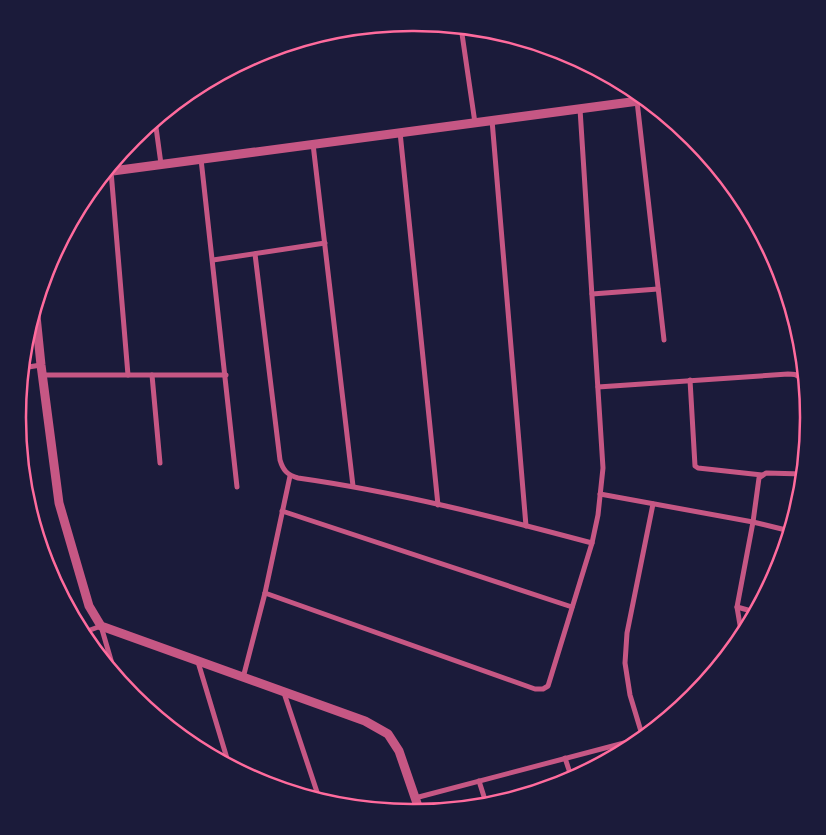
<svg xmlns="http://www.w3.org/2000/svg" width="826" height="835" font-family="Roboto,sans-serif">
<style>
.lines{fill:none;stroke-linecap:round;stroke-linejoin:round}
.minor{stroke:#c65784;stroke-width:5}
.tertiary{stroke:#c65784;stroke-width:9}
.rim{fill:none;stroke:#ff6b9d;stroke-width:2.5}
</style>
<rect width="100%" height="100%" fill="#1b1b3a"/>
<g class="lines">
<!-- minor -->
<g class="minor">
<path d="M 461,27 L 475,123"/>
<path d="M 313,37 L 417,22"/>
<path d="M 637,101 L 664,340"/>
<path d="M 155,120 L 161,164"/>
<path d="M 492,120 L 526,526"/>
<path d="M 400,132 L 438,505"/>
<path d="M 313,144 L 353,486"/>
<path d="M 201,159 L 237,487"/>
<path d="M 111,171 L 128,375"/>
<path d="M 255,254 L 280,460 C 283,470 287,475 298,478 C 397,492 495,517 592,543"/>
<path d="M 213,260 L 325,243"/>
<path d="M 592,294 L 658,289"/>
<path d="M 22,368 L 41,365"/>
<path d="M 42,375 L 226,375"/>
<path d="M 152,375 L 160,463"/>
<path d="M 800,378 L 798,349 L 801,345"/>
<path d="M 690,380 L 695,466 L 698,468 L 762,475"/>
<path d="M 598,387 L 788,374 C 793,374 797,374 800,378 C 806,387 807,411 808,422"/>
<path d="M 600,494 L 753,522 L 790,531"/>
<path d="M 282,511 L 572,607"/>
<path d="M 265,593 L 535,689 L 543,689 L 548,686 L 592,543 L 598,515 L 603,468 L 580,109"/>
<path d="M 737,607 L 755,612"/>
<path d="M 82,633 L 101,626 L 115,674"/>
<path d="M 742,637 L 737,607 L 753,522 L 759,478 L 766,473 L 803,474"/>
<path d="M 198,662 L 229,765"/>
<path d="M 243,678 L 265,593 L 290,476"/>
<path d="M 284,693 L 320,801"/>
<path d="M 643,738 L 630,695 L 625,663 L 627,633 L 653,504"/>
<path d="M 565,758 L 572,779"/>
<path d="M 479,781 L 487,806"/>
<path d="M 415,798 L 643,738"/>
</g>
<!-- tertiary -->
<g class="tertiary">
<path d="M 105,172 L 646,100"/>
<path d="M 35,306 L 41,365 L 59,503 L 89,606 L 101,626 L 365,721 L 388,734 L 399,751 L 420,812"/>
</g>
</g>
<!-- crop -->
<path d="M0 0H826V835H0ZM412 31H414A386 386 0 0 1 800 417V418A386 386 0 0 1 414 804H412A386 386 0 0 1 26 418V417A386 386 0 0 1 412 31Z" fill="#1b1b3a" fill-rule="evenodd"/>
<path class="rim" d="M412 31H414A386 386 0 0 1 800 417V418A386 386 0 0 1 414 804H412A386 386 0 0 1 26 418V417A386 386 0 0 1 412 31Z"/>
</svg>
